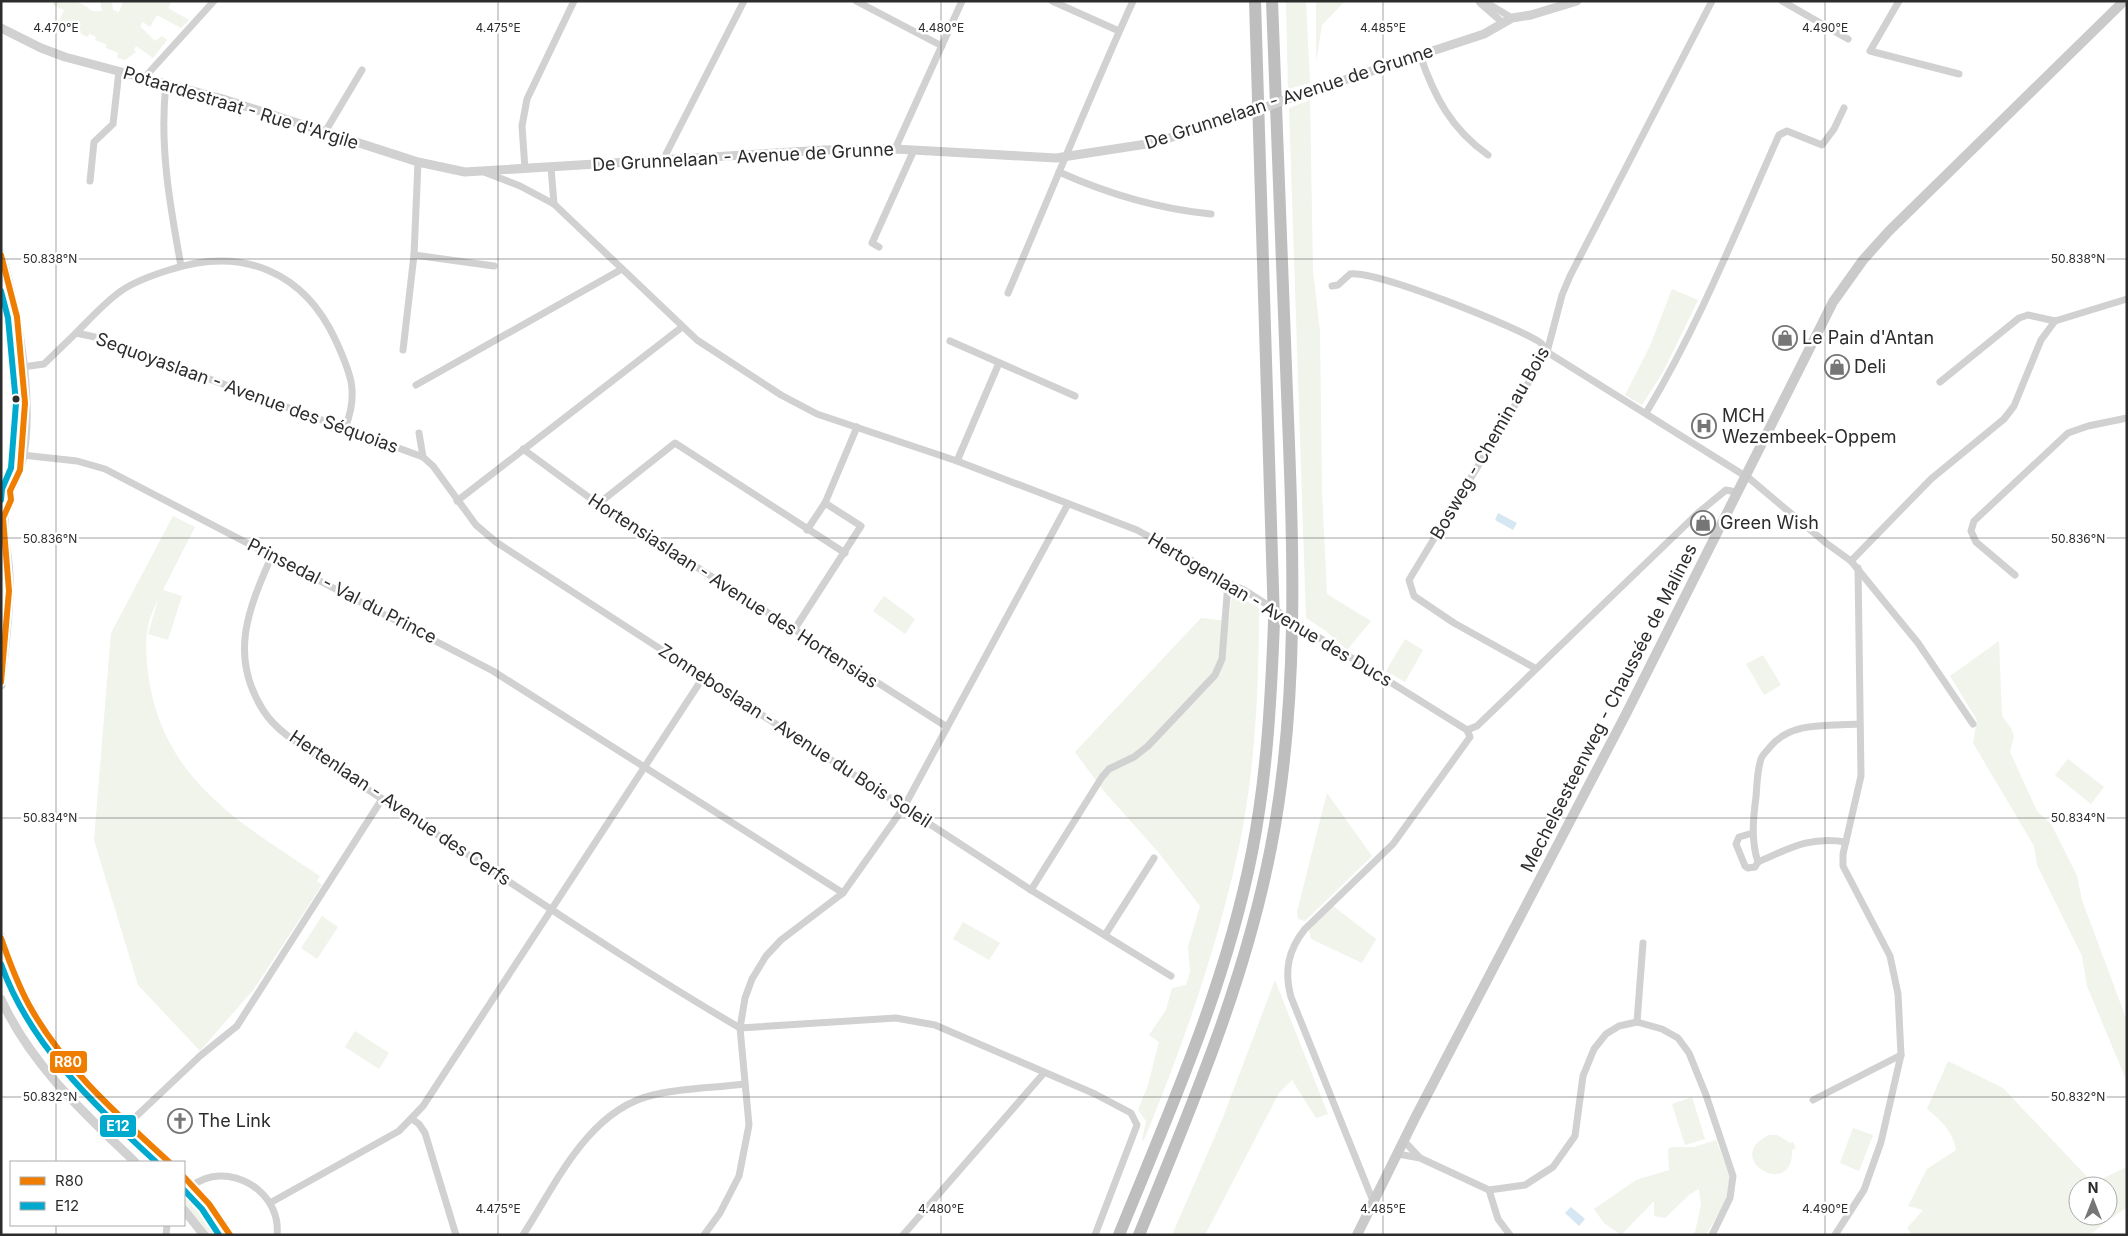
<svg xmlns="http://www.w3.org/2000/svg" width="2128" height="1236" font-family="Inter,sans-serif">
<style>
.green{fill:#f0f4ea;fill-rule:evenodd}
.water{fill:#d5e7f2}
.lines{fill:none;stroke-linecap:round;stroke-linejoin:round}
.minor{stroke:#d1d1d1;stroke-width:7}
.tertiary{stroke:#d1d1d1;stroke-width:9}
.secondary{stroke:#cacaca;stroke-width:10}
.motorway{stroke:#bebebe;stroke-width:12}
.minor-bridge{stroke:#d1d1d1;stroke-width:7}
.tertiary-bridge{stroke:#d1d1d1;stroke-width:9}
.bus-1-casing{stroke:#fff;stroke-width:10}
.bus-2-casing{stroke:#fff;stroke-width:10}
.bus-1{stroke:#ef7d00;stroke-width:6}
.bus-2{stroke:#00a9ce;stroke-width:6}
.ticks{fill:none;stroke:#2c2c2c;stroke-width:1;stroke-opacity:0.45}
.bus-dot{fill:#2c2c2c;stroke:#fff;stroke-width:2}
.labels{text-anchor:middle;stroke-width:5;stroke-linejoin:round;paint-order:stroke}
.street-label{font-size:18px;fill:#2c2c2c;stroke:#fff}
.poi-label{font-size:18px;fill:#2c2c2c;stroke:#fff;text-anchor:start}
.ticks-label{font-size:12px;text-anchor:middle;fill:#2c2c2c;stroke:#fff;stroke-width:5;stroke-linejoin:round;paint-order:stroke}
.line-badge{stroke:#fff;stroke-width:2}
.badge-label{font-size:14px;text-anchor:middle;font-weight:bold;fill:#fff}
</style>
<rect width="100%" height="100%" fill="#fff"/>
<!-- green -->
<g class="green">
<path d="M 53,1 C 71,1 80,0 92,11 L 102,11 L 100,1 L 112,1 L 113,10 L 119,12 L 123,1 L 172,1 L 168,8 L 189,20 L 181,28 L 157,15 L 150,27 L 143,22 L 140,26 L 155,41 L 162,36 L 167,40 L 153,58 L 136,46 L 134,50 L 136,52 L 125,60 L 117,58 L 118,53 L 106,48 L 106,44 L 95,40 L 96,37 L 90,34 L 87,37 L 59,21 L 64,10 L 53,5 Z"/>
<path d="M 1286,1 L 1306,1 L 1310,83 L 1288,89 Z"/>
<path d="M 1316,1 L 1345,1 L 1322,25 L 1316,62 Z"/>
<path d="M 1310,100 L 1313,271 L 1320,331 L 1322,491 L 1327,594 L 1371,621 L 1347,650 L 1326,631 L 1306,618 L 1289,108 Z"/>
<path d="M 1672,289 L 1698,300 L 1663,372 L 1642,405 L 1625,395 L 1650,346 Z"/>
<path d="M 173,516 L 195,527 L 163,590 L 182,596 L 168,640 L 148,634 L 158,600 C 144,626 145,645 148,673 C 162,780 239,822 320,876 L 317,881 L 322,885 L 254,989 L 200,1051 L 138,985 L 94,840 L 111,633 Z"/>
<path d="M 1,536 L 6,578 L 1,651 Z"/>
<path d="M 1236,595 L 1259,608 C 1259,691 1255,775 1237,856 C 1215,954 1182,1048 1144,1140 L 1142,1140 L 1146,1121 L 1138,1110 L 1148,1085 L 1159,1042 L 1149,1035 L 1166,1010 L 1172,988 L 1186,985 L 1190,972 L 1188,947 L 1200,906 L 1159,853 L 1103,790 L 1075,752 L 1201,618 L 1229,621 L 1231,600 Z"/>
<path d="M 884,596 L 915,619 L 905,634 L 873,611 Z"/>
<path d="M 1405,639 L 1423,650 L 1405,682 L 1386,671 Z"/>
<path d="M 1999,641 L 2002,716 L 2011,728 L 2014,736 L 2010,752 L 2037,811 L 2051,824 L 2077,876 L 2082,900 L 2127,1021 L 2127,1082 L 2087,986 L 2082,956 L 2037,865 L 2034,846 L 1973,743 L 1977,720 L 1950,676 Z"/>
<path d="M 1763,655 L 1781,685 L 1764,695 L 1746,664 Z"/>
<path d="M 2068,759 L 2104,787 L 2091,804 L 2055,775 Z"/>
<path d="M 1327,793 L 1372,856 L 1305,921 L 1298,919 L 1297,912 Z"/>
<path d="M 1333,906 L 1376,939 L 1362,963 L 1311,939 L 1309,930 Z"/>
<path d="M 322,916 L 338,927 L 317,959 L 301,948 Z"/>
<path d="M 963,922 L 1000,943 L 989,960 L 953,939 Z"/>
<path d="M 1275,980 L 1328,1114 L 1316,1118 L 1292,1080 L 1279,1093 L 1205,1235 L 1172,1235 L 1222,1120 Z"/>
<path d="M 355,1031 L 389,1053 L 379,1069 L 345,1047 Z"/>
<path d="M 1948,1061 L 2003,1088 L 2093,1183 L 2127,1167 L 2127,1207 L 2089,1235 L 1912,1235 L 1907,1228 L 1923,1210 L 1908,1206 L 1927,1169 L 1956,1150 C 1953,1132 1942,1121 1927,1109 ZM 2078,1186 L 2108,1186 L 2108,1216 L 2078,1216 Z"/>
<path d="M 1692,1097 L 1705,1139 L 1685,1145 L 1672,1104 Z"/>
<path d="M 1853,1128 L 1873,1135 L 1859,1171 L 1840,1163 Z"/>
<path d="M 1769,1135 L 1777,1135 L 1790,1143 L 1793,1142 L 1796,1148 L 1792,1150 C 1794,1201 1720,1159 1769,1135 Z"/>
<path d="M 1716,1140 L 1730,1176 L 1726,1201 L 1706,1235 L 1691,1235 L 1695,1232 L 1701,1205 L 1699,1189 L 1690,1194 L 1665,1218 L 1654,1216 L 1654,1201 L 1621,1235 L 1604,1223 L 1594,1209 L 1636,1180 L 1669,1170 L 1668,1149 L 1671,1147 L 1694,1147 Z"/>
<path d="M 192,1193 L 197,1194 L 227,1235 L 207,1235 L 184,1205 L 185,1196 Z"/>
</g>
<!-- water -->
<g class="water">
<path d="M 1498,513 L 1517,523 L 1513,530 L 1495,520 Z"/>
<path d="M 1571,1207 L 1585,1219 L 1579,1226 L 1565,1213 Z"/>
</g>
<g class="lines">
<!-- minor -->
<g class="minor">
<path d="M 856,1 L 942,46"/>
<path d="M 1052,1 L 1119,31"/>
<path d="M 1479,1 L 1492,6 L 1512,18"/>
<path d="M 1782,1 L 1848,39"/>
<path d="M 1899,1 L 1870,51 L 1959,74"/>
<path d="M 1480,3 L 1502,22"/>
<path d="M 1420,55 C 1434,96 1451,129 1488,155"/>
<path d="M 144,78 L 214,1"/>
<path d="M 166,84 C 159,145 170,206 181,266"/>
<path d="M 325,132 L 362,70"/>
<path d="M 895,149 L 962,1"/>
<path d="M 666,160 L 666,154 L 744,1"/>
<path d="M 551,167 L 554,204"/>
<path d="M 525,169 L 522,126 L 527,99 L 574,1"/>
<path d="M 484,172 L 520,186 L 554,204 L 697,340 L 781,395 L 817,414 L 957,461 L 1137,530 L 1191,560 L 1228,583 L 1244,590"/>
<path d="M 1059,172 C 1106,193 1159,209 1211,214"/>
<path d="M 90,181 L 94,142 L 113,124 L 119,71"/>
<path d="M 879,247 L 872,243 L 914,150"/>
<path d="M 414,255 L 494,266"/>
<path d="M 1332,286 L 1338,285 L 1350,274 C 1373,269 1518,327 1541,343 C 1543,345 1545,349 1547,352 L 1750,479 L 1826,543 L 1851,561 L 1918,643 L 1973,724"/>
<path d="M 1008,293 C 1050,195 1089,98 1133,1"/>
<path d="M 76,333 C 90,319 104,303 121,291 C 135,281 153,275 169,270 C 242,246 304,271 336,341 C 351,374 359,393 345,428"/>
<path d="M 950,341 L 1075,396"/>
<path d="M 403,350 L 414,255 L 418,162"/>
<path d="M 23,367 L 44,364 L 76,333 L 95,337 L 423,457 L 433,466 L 476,525 L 496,542 L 1031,890 L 1171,976"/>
<path d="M 1940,382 L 2019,318 L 2028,315 L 2055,321"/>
<path d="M 416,385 L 622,269"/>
<path d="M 1646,413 C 1699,325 1737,229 1779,135 L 1787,131 L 1822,145 L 1834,129 L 1844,108"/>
<path d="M 419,433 L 423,457"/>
<path d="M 523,449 L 598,504 L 947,727"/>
<path d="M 22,455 L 77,461 L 105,469 L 493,671 L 843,893"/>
<path d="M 957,461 L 999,363"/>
<path d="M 457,501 L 682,327"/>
<path d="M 598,504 L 675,443 L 845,553"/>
<path d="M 807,530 L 825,503 L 857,427"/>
<path d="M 272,555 C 249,608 228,655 263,710 C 277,733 307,749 330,764 C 358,783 386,802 415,820 C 523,890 629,963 740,1028"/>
<path d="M 1851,561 L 1931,479 L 2004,419 L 2014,406 L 2041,340 L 2055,321 L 2127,299"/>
<path d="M 2015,575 L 1976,542 L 1971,531 L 1974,521 L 2068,433 L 2088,426 L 2127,418"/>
<path d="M 794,630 L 861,526 L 825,503"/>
<path d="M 1326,642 L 1467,730 L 1477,726 L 1698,513 L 1726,490 L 1736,492"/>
<path d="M 1535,668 L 1454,623 L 1414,596 L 1409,580 L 1547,352 L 1562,295 L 1570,276 L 1712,1"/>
<path d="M 1753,833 L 1739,837 L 1736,844 L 1745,866 L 1748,868 L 1755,867 L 1758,862 C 1751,841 1753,819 1756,797 C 1757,785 1757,771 1761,759 C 1762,755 1767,751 1770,747 C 1791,721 1828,726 1859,724"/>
<path d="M 1758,862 C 1790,848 1810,836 1846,842"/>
<path d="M 1031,890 L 1102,777 L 1109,769 L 1134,757 L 1148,746 L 1215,675 L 1222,659 L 1228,583"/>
<path d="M 1105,935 L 1154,858"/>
<path d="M 1637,1022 L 1643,943"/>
<path d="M 740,1028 L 896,1018 L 935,1025 L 1095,1094 L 1131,1113 L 1137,1125 L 1095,1235"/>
<path d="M 1813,1100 L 1901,1055"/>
<path d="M 412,1119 L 419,1124 L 425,1133 L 456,1235"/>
<path d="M 128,1124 L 200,1056 L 237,1026 L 382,799"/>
<path d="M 1404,1141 L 1419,1157"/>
<path d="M 1398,1154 L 1420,1158 L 1489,1190 L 1525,1185 L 1553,1167 L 1575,1136 L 1583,1076 L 1594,1049 L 1606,1034 L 1619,1026 L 1637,1022 L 1662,1029 L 1678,1038 L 1689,1053 L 1706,1095 L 1733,1176 L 1730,1198 L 1712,1235"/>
<path d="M 1489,1190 L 1498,1219 L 1510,1235"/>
<path d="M 184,1192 C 191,1186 201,1179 211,1177 C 245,1170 281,1199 277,1235"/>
<path d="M 1373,1201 L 1291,997 C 1284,971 1288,950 1305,929 L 1393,844 L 1470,737 L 1467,730"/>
<path d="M 270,1203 L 399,1131 L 423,1106 L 704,676"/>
<path d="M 166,1235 L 167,1225"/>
<path d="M 523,1235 C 556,1184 588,1110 653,1095 C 682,1088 714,1088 744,1084"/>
<path d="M 704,1235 L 720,1213 L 739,1176 L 749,1125 L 740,1028 L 745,998 L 752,979 L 766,956 L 781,940 L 843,893 L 904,807 L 1068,504"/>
<path d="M 903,1235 L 1044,1073"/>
<path d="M 1835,1235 L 1864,1190 L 1881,1142 L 1901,1055 L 1898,994 L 1890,956 L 1843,866 L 1843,854 L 1861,776 L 1858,568"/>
</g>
<!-- tertiary -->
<g class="tertiary">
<path d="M 1,28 L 41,48 L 65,57 L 223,99 L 418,162 L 465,172 L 825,150 L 895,149 L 1056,158 L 1153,143 L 1243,115"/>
<path d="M 1302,94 L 1484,34 L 1512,18 L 1531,15 L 1577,1"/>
<path d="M 1,254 C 18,309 43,441 10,491"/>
<path d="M 1,482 C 14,491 14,505 1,514"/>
<path d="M 1,685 C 4,650 10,613 9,577 C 9,556 1,533 5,512"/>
<path d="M 1,937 C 31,1039 94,1092 169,1162"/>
<path d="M 1,999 C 31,1065 84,1113 135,1162"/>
<path d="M 111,1139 L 128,1124"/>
<path d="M 184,1177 L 209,1204 L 230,1235"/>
<path d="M 184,1210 L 204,1235"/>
</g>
<!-- secondary -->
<path class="secondary" d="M 1357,1235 L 1416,1116 L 1626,714 L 1833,302 L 1863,260 L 1889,231 L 2124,1"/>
<!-- motorway -->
<g class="motorway">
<path d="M 1119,1235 C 1170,1110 1226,985 1252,852 C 1267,776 1271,699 1274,622 L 1255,1"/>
<path d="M 1139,1235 C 1191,1108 1245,982 1271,847 C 1300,698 1293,543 1287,393 C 1282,262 1277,132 1272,1"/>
</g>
<!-- minor-bridge -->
<path class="minor-bridge" d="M 1244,590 L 1326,642"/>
<!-- tertiary-bridge -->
<path class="tertiary-bridge" d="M 1243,115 L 1302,94"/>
<defs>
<g id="bus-1">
<path d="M 1,255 L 17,317 L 25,403 L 20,470 L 10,491 L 11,500 L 3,518 L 9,591 L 1,682"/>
<path d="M 1,938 C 9,961 17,983 29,1005 C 63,1067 118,1115 169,1162"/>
<path d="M 184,1177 L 209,1204 L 230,1235"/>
</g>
<g id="bus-2">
<path d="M 1,291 L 8,318 L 16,403 L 11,468 L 2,489 L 1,500"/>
<path d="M 1,964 C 30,1046 95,1105 156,1162"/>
<path d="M 184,1190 L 202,1209 L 219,1235"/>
</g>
</defs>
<!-- bus-1 casing -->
<use href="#bus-1" class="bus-1-casing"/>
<!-- bus-2 casing -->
<use href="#bus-2" class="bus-2-casing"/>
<!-- bus-1 -->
<use href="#bus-1" class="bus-1"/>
<!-- bus-2 -->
<use href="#bus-2" class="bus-2"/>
</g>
<!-- ticks -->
<path class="ticks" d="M 56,1 L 56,1162M 498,1 L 498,1235M 941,1 L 941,1235M 1383,1 L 1383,1235M 1825,1 L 1825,1235M 1,259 L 2127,259M 1,538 L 2127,538M 1,818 L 2127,818M 1,1097 L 2127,1097M 56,1225 L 56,1235"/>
<!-- icons -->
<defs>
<symbol id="shop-ring" viewBox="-11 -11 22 22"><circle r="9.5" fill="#fff" stroke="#767676" stroke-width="1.5"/><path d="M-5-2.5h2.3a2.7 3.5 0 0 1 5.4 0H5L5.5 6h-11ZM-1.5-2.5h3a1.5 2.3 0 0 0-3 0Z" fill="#767676"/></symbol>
<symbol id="hospital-ring" viewBox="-11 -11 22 22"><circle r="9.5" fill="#fff" stroke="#767676" stroke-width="1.5"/><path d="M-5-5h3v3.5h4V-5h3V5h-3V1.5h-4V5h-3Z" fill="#767676"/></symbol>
<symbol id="church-ring" viewBox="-11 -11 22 22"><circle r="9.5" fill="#fff" stroke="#767676" stroke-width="1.5"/><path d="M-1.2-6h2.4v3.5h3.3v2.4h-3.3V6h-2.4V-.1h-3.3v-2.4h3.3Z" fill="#767676"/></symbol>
</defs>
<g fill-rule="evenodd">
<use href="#shop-ring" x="1771" y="324" width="28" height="28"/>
<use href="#shop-ring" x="1823" y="353" width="28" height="28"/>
<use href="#hospital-ring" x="1690" y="412" width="28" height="28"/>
<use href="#shop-ring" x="1689" y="509" width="28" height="28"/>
<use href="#church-ring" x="166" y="1107" width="28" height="28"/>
</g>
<!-- markers -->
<circle class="bus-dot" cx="16" cy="399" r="4.5"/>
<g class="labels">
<!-- street labels -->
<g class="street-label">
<text transform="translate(1289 97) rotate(-18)" y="6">De Grunnelaan - Avenue de Grunne</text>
<text transform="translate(241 108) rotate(17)" y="6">Potaardestraat - Rue d'Argile</text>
<text transform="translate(743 157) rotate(-3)" y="6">De Grunnelaan - Avenue de Grunne</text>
<text transform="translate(247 393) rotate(20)" y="6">Sequoyaslaan - Avenue des Séquoias</text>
<text transform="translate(1490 443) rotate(-60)" y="6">Bosweg - Chemin au Bois</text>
<text transform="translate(342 591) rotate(27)" y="6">Prinsedal - Val du Prince</text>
<text transform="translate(733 591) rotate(33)" y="6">Hortensiaslaan - Avenue des Hortensias</text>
<text transform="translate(1270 610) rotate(31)" y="6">Hertogenlaan - Avenue des Ducs</text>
<text transform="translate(1609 708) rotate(-63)" y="6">Mechelsesteenweg - Chaussée de Malines</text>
<text transform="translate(795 736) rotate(33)" y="6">Zonneboslaan - Avenue du Bois Soleil</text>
<text transform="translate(400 808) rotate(34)" y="6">Hertenlaan - Avenue des Cerfs</text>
</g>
<!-- poi labels -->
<g class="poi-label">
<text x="1802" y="344">Le Pain d'Antan</text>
<text x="1854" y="373">Deli</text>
<text x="1722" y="422">MCH<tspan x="1722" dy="21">Wezembeek-Oppem</tspan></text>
<text x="1720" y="529">Green Wish</text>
<text x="198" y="1127">The Link</text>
</g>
</g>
<g class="ticks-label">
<text x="56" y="32">4.470°E</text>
<text x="498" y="32">4.475°E</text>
<text x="941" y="32">4.480°E</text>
<text x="1383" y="32">4.485°E</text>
<text x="1825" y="32">4.490°E</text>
<text x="50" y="263">50.838°N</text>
<text x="2078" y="263">50.838°N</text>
<text x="50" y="543">50.836°N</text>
<text x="2078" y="543">50.836°N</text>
<text x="50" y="822">50.834°N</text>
<text x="2078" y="822">50.834°N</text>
<text x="50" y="1101">50.832°N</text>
<text x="2078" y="1101">50.832°N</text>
<text x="498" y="1213">4.475°E</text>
<text x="941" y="1213">4.480°E</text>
<text x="1383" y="1213">4.485°E</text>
<text x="1825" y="1213">4.490°E</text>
</g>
<g class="line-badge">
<rect x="49" y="1050" width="39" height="24" rx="5" fill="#ef7d00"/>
<rect x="99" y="1114" width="38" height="24" rx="5" fill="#00a9ce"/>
</g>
<g class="badge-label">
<text x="68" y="1067">R80</text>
<text x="118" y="1131">E12</text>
</g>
<!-- border -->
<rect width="2128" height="1236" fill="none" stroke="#2c2c2c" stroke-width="5"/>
<!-- legend -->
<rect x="10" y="1161" width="175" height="65" fill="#ffffff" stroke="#ababab"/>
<rect x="20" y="1177" width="25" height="8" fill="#ef7d00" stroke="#ababab"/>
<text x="55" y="1186" font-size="15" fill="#2c2c2c">R80</text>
<rect x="20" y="1202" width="25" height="8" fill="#00a9ce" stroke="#ababab"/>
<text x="55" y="1211" font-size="15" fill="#2c2c2c">E12</text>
<!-- north arrow -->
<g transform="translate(2093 1201)"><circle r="24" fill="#ffffff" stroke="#ababab"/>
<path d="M0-4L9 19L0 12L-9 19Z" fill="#767676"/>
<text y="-8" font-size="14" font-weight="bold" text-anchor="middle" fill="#2c2c2c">N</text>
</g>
</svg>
